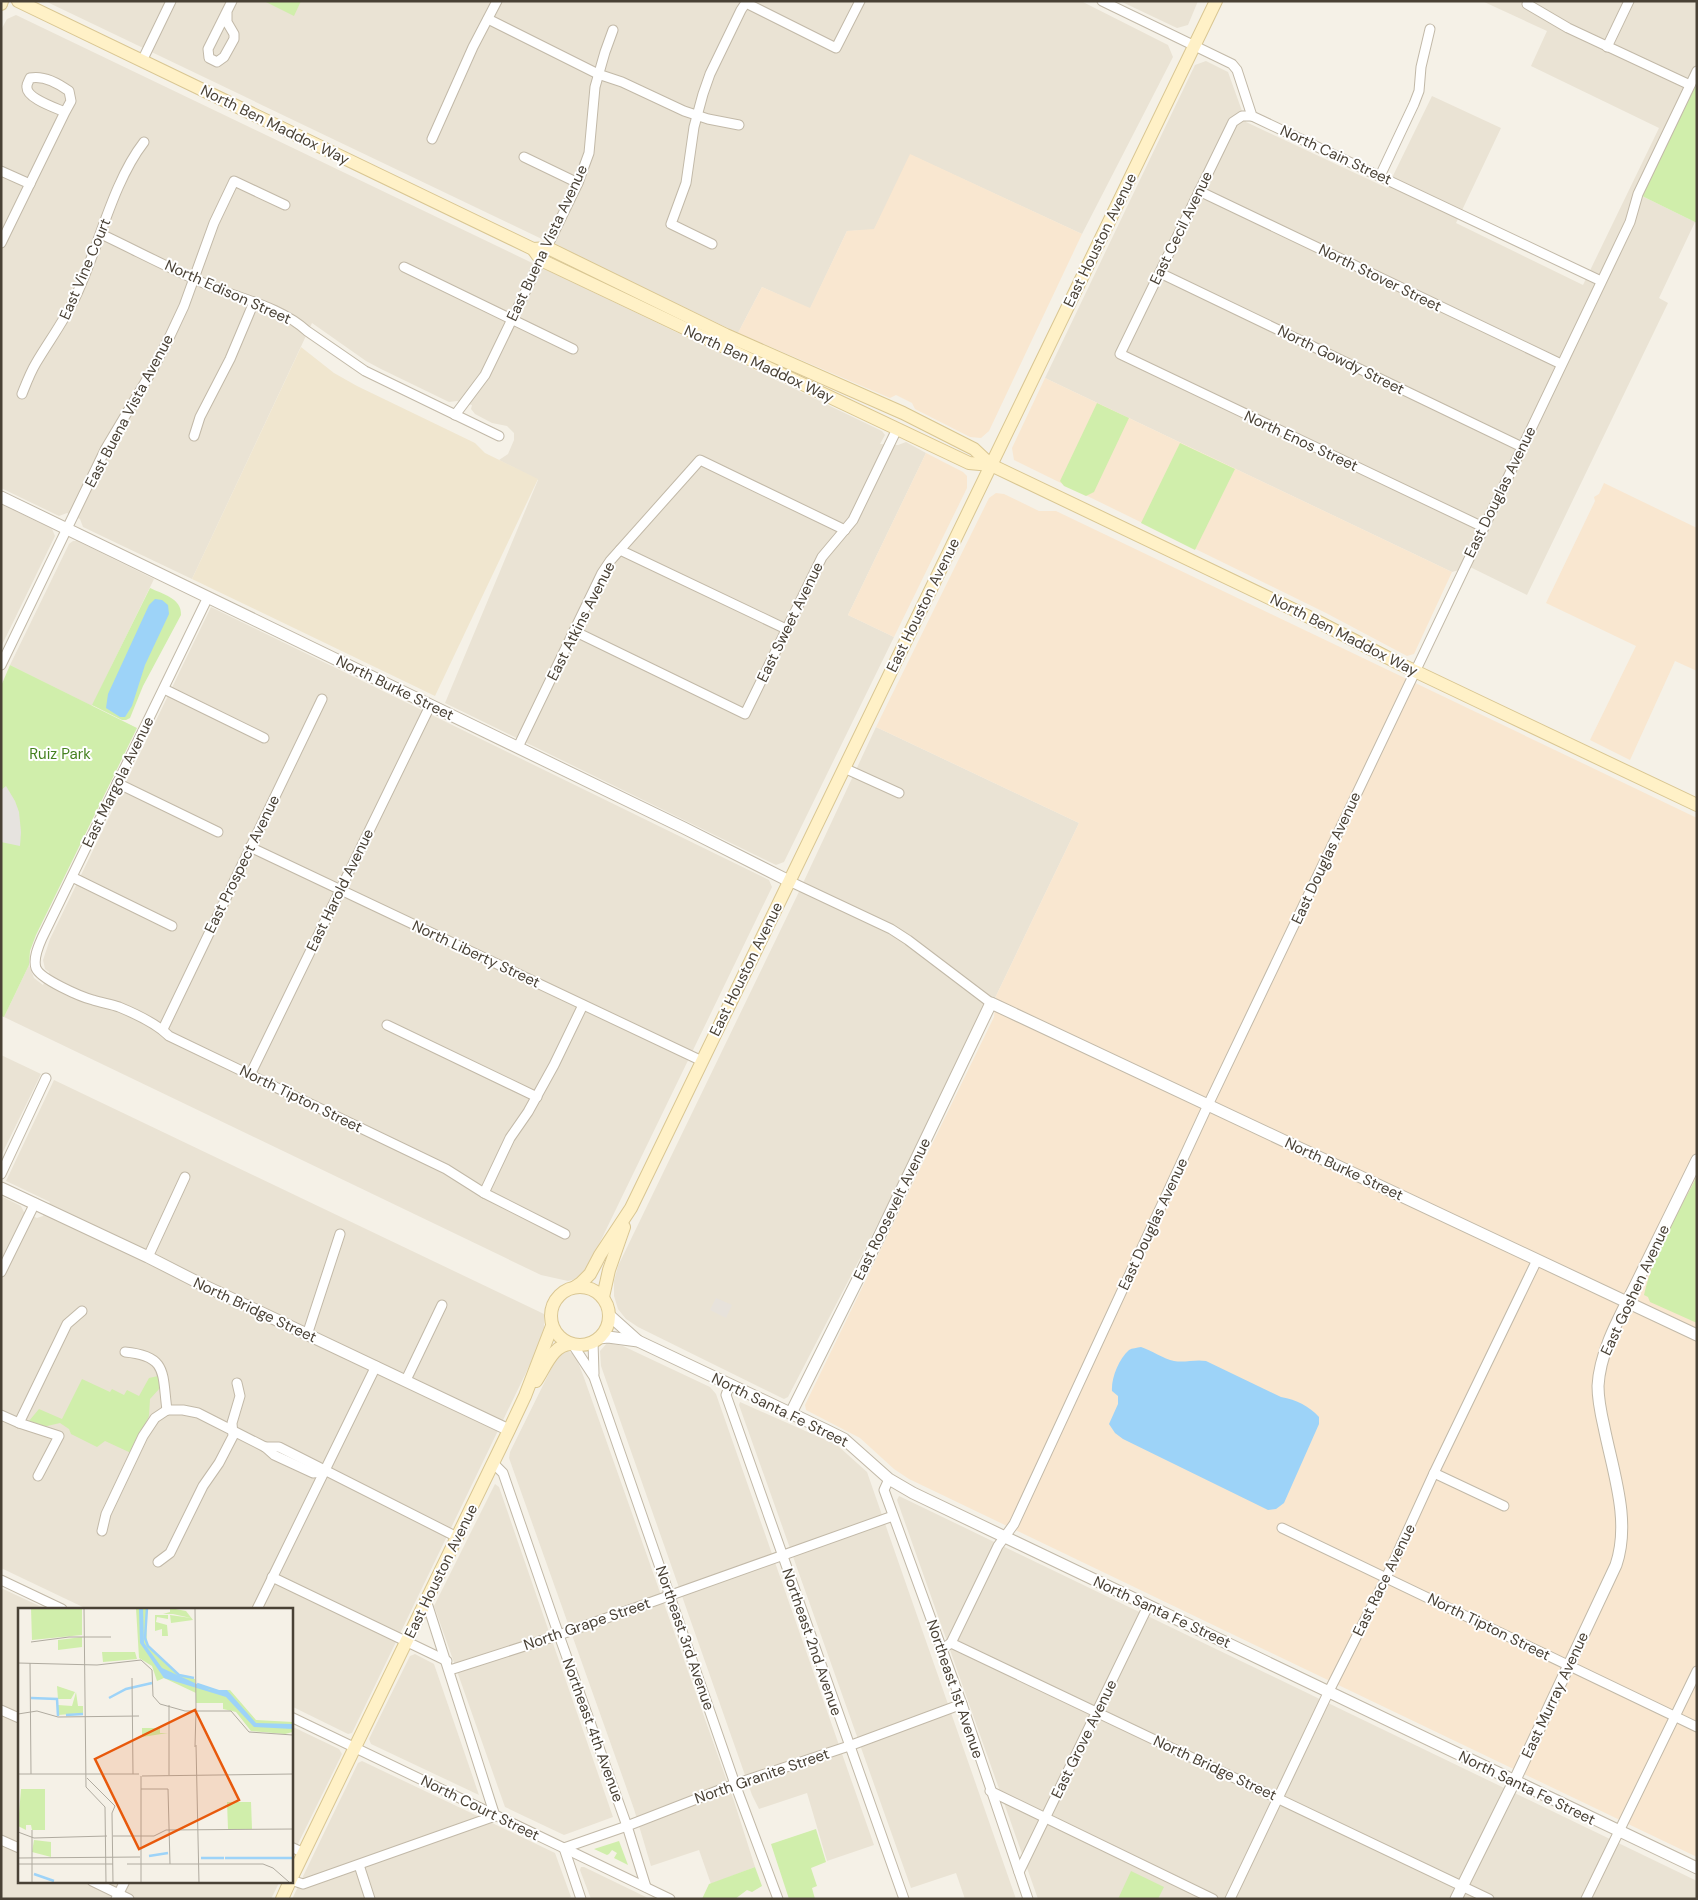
<svg xmlns="http://www.w3.org/2000/svg" width="1698" height="1900" font-family="'DM Sans',sans-serif">
<style>
.residential{fill:#eae3d4}
.commercial{fill:#f9e7d0}
.industrial{fill:#e7e2db}
.education{fill:#f0e6cf}
.green{fill:#d0eeab}
.parking{fill:#e6e3df}
.water{fill:#9dd3f8}
.lines{fill:none;stroke-linecap:round;stroke-linejoin:round}
.minor-casing{stroke:#c2b9a8;stroke-width:11}
.tertiary-casing{stroke:#c2b9a8;stroke-width:13}
.secondary-casing{stroke:#d9c692;stroke-width:14}
.minor{stroke:#fff;stroke-width:9}
.tertiary{stroke:#fff;stroke-width:11}
.secondary{stroke:#fff1c7;stroke-width:12}
.labels{text-anchor:middle;stroke-width:4;stroke-linejoin:round;paint-order:stroke}
.street-label{font-size:15px;fill:#494135;stroke:#fff}
.park-label{font-size:15px;fill:#468221;stroke:#fff}
.inset-river{fill:none;stroke:#9dd3f8;stroke-width:2.5}
.inset-road{fill:none;stroke:#b0aba0;stroke-width:1}
.view{fill:#e8590c;fill-opacity:0.15;stroke:#e8590c;stroke-width:2.5}
.inset-edge{fill:none;stroke:#494135;stroke-width:2.5}
</style>
<rect width="100%" height="100%" fill="#f5f1e7"/>
<!-- residential -->
<g class="residential">
<path d="M 45,1 L 1081,1 L 1168,45 L 1173,57 L 1082,234 L 911,155 L 874,230 L 847,231 L 810,309 L 762,287 L 738,333 Z"/>
<path d="M 1120,1 L 1198,1 L 1188,25 L 1177,28 Z"/>
<path d="M 1482,1 L 1697,1 L 1697,83 L 1642,196 L 1695,222 L 1659,298 L 1668,303 L 1527,595 L 1470,567 L 1452,572 L 1045,378 L 1195,65 L 1206,61 L 1228,72 L 1246,122 L 1387,188 L 1432,96 L 1501,128 L 1456,223 L 1583,285 L 1659,128 L 1531,66 L 1547,31 Z"/>
<path d="M 16,15 L 882,431 L 885,435 L 880,444 L 898,445 L 906,442 L 926,453 L 848,615 L 894,637 L 784,862 L 776,865 L 445,703 L 538,480 L 499,460 L 508,454 L 514,440 L 514,433 L 507,426 L 492,423 L 475,414 L 471,409 L 472,405 L 457,401 L 449,402 L 381,369 L 366,361 L 312,323 L 192,579 L 83,527 L 80,519 L 67,513 L 59,516 L 1,488 L 1,30 L 7,19 Z"/>
<path d="M 1,504 L 52,529 L 55,536 L 1,647 Z"/>
<path d="M 73,541 L 77,541 L 154,579 L 92,706 L 10,665 L 69,544 Z"/>
<path d="M 211,607 L 769,880 L 772,887 L 588,1267 L 582,1274 L 576,1279 L 568,1281 L 541,1275 L 4,1017 L 29,965 L 34,978 L 43,985 L 49,972 L 45,969 L 43,960 L 50,939 Z"/>
<path d="M 876,727 L 1079,823 L 996,996 L 788,1397 L 784,1399 L 638,1327 L 626,1319 L 618,1309 L 614,1296 L 614,1281 L 618,1266 L 796,898 Z"/>
<path d="M 1,1055 L 41,1074 L 1,1156 Z"/>
<path d="M 54,1080 L 544,1314 L 544,1328 L 535,1354 L 352,1733 L 348,1734 L 291,1706 L 291,1609 L 87,1609 L 1,1568 L 1,1196 L 21,1206 L 24,1212 L 37,1218 L 43,1216 L 50,1202 L 6,1181 Z"/>
<path d="M 607,1343 L 623,1346 L 710,1387 L 716,1394 L 874,1845 L 827,1861 L 807,1793 L 759,1809 L 752,1795 L 601,1366 L 600,1351 Z"/>
<path d="M 567,1351 L 572,1353 L 577,1360 L 583,1375 L 734,1801 L 755,1867 L 711,1884 L 699,1850 L 651,1866 L 634,1809 L 509,1458 L 510,1452 L 557,1357 Z"/>
<path d="M 740,1402 L 837,1445 L 867,1472 L 1016,1899 L 965,1899 L 956,1873 L 911,1888 L 739,1405 Z"/>
<path d="M 495,1484 L 499,1487 L 613,1817 L 564,1835 L 505,1807 L 434,1606 Z"/>
<path d="M 899,1496 L 1697,1881 L 1697,1899 L 1038,1899 L 897,1500 Z"/>
<path d="M 1,1588 L 46,1609 L 19,1609 L 19,1881 L 280,1881 L 271,1899 L 1,1899 Z"/>
<path d="M 415,1654 L 434,1664 L 479,1795 L 371,1744 L 369,1739 L 410,1656 Z"/>
<path d="M 291,1726 L 339,1749 L 342,1754 L 291,1858 Z"/>
<path d="M 362,1761 L 555,1853 L 571,1897 L 567,1899 L 292,1899 L 358,1763 Z"/>
<path d="M 581,1867 L 584,1867 L 650,1899 L 591,1899 L 580,1870 Z"/>
</g>
<!-- commercial -->
<g class="commercial">
<path d="M 910,154 L 1082,234 L 989,431 L 981,438 L 970,437 L 915,409 L 912,403 L 896,395 L 890,398 L 738,333 L 762,287 L 810,308 L 847,231 L 874,229 Z"/>
<path d="M 1045,378 L 1452,572 L 1414,654 L 1407,656 L 1326,613 L 1014,460 L 1012,448 Z"/>
<path d="M 926,453 L 963,472 L 967,476 L 967,488 L 894,637 L 848,615 Z"/>
<path d="M 1604,483 L 1697,528 L 1697,671 L 1675,661 L 1630,760 L 1590,740 L 1636,646 L 1546,603 L 1595,501 L 1594,497 L 1599,494 Z"/>
<path d="M 996,493 L 1004,494 L 1039,511 L 1056,511 L 1697,818 L 1697,1857 L 909,1479 L 894,1469 L 860,1438 L 806,1410 L 805,1405 L 994,1017 L 996,996 L 1079,823 L 876,727 L 989,498 Z"/>
</g>
<!-- industrial -->
<path class="industrial" d="M 716,1298 L 732,1305 L 726,1318 L 710,1310 Z"/>
<!-- education -->
<path class="education" d="M 301,347 L 334,373 L 357,386 L 475,443 L 485,453 L 538,479 L 435,696 L 192,579 Z"/>
<!-- green -->
<g class="green">
<path d="M 264,1 L 301,1 L 294,16 Z"/>
<path d="M 1697,83 L 1697,223 L 1642,196 Z"/>
<path d="M 1097,403 L 1129,418 L 1094,492 L 1086,496 L 1064,486 L 1060,481 Z"/>
<path d="M 1180,443 L 1235,469 L 1195,550 L 1141,523 Z"/>
<path d="M 150,588 C 162,594 182,598 181,615 L 143,686 L 130,718 L 126,720 L 122,720 L 92,705 Z"/>
<path d="M 10,665 L 137,728 L 36,935 L 30,951 L 29,965 L 4,1017 L 1,1016 L 1,686 Z"/>
<path d="M 1697,1176 L 1697,1323 L 1650,1302 L 1648,1297 L 1644,1295 C 1653,1253 1678,1214 1697,1176 Z"/>
<path d="M 158,1376 L 160,1388 L 150,1399 L 149,1416 L 131,1453 L 105,1441 L 97,1447 L 71,1434 L 69,1429 L 60,1423 L 43,1427 L 29,1421 L 39,1409 L 62,1419 L 82,1379 L 110,1392 L 112,1389 L 124,1395 L 127,1390 L 139,1396 L 149,1378 Z"/>
<path d="M 816,1829 L 826,1862 L 811,1868 L 817,1886 L 812,1888 L 815,1899 L 789,1899 L 771,1844 Z"/>
<path d="M 619,1841 L 628,1865 L 614,1858 L 617,1853 L 612,1850 L 609,1854 L 607,1855 L 594,1849 Z"/>
<path d="M 755,1867 L 762,1886 L 752,1892 L 747,1890 L 735,1899 L 702,1899 L 709,1884 Z"/>
<path d="M 1131,1871 L 1164,1887 L 1158,1899 L 1118,1899 Z"/>
</g>
<!-- parking -->
<path class="parking" d="M 6,786 L 15,801 L 19,812 L 21,832 L 20,846 L 1,842 L 1,790 Z"/>
<!-- water -->
<g class="water">
<path d="M 155,599 L 162,600 L 168,605 L 169,614 L 145,665 L 132,706 L 125,717 L 120,717 L 106,708 L 108,694 L 149,605 Z"/>
<path d="M 1141,1347 C 1151,1350 1164,1359 1174,1361 C 1185,1363 1195,1359 1206,1361 L 1281,1397 C 1297,1400 1309,1406 1319,1417 L 1319,1424 L 1284,1503 L 1276,1509 L 1268,1510 L 1123,1439 L 1115,1433 L 1109,1424 L 1118,1404 L 1118,1396 L 1112,1391 C 1111,1378 1119,1359 1129,1350 C 1132,1348 1137,1348 1141,1347 Z"/>
</g>
<g class="lines">
<defs>
<g id="minor">
<path d="M 1102,1 L 1232,64 L 1237,70 L 1252,116 L 1601,281"/>
<path d="M 1529,1 L 1527,4 L 1568,28 L 1690,85"/>
<path d="M 746,3 L 836,48 L 860,1"/>
<path d="M 227,11 L 227,22 L 234,34 L 234,39 L 224,57 L 217,62 L 209,58 L 208,49 L 232,1"/>
<path d="M 488,19 L 598,74 L 622,82 L 684,111 L 708,119 L 739,125"/>
<path d="M 1607,47 L 1629,1"/>
<path d="M 142,61 L 171,1"/>
<path d="M 1252,116 L 1242,116 L 1233,122 L 1120,354 L 1483,527"/>
<path d="M 432,139 L 473,47 L 497,1"/>
<path d="M 524,157 L 578,183"/>
<path d="M 1,171 L 30,184"/>
<path d="M 1380,176 L 1414,104 L 1419,91 L 1421,67 L 1430,29"/>
<path d="M 1199,191 L 1561,364"/>
<path d="M 101,234 C 139,252 176,272 215,288 C 245,300 282,308 307,331 L 365,371 L 499,436"/>
<path d="M 1,243 L 65,112 L 71,101 L 69,91 C 58,83 44,75 30,78 C 29,81 27,83 27,86 C 25,98 56,108 65,112"/>
<path d="M 712,244 L 671,224 L 686,183 L 694,127 L 703,94 L 710,74 L 741,10 L 747,1"/>
<path d="M 404,267 L 573,349"/>
<path d="M 1160,273 L 1522,447"/>
<path d="M 22,394 C 26,384 30,373 36,363 C 49,341 64,321 75,298 C 98,250 112,183 144,142"/>
<path d="M 455,415 L 485,375 L 578,183 L 589,153 L 595,87 L 605,52 L 613,30"/>
<path d="M 194,436 L 200,417 L 230,359 L 254,302"/>
<path d="M 620,550 L 786,629"/>
<path d="M 208,597 L 42,938 C 38,947 33,959 36,968 C 40,979 81,997 93,1000 C 102,1003 111,1004 119,1007 C 136,1014 157,1024 169,1036 L 446,1169 L 484,1193 L 565,1234"/>
<path d="M 574,631 L 745,714 L 822,557 L 853,520 L 897,429"/>
<path d="M 1,665 L 106,448 L 153,369 L 169,338 L 184,306 L 214,223 L 234,181 L 285,205"/>
<path d="M 164,689 L 264,738"/>
<path d="M 518,747 L 602,573 L 610,561 L 700,460 L 845,530"/>
<path d="M 844,768 L 899,793"/>
<path d="M 117,783 L 218,832"/>
<path d="M 250,847 L 702,1061"/>
<path d="M 72,877 L 172,926"/>
<path d="M 789,881 L 891,929 L 908,940 L 991,1003"/>
<path d="M 387,1025 L 537,1097"/>
<path d="M 163,1029 L 322,699"/>
<path d="M 250,1075 L 430,706"/>
<path d="M 1,1174 L 46,1078"/>
<path d="M 484,1193 L 510,1138 L 528,1112 L 554,1065 L 583,1005"/>
<path d="M 148,1257 L 185,1177"/>
<path d="M 1,1272 L 35,1203"/>
<path d="M 307,1335 L 340,1234"/>
<path d="M 593,1342 L 594,1374"/>
<path d="M 573,1345 L 594,1377 L 735,1784 L 778,1899"/>
<path d="M 125,1352 C 168,1356 162,1373 167,1410"/>
<path d="M 406,1380 L 442,1305"/>
<path d="M 730,1384 L 726,1395 L 904,1899"/>
<path d="M 167,1410 L 183,1410 L 198,1413 L 265,1447 L 274,1455 L 313,1473 L 324,1472"/>
<path d="M 1,1415 L 19,1423 L 59,1436 L 38,1476"/>
<path d="M 19,1423 L 67,1324 L 82,1311"/>
<path d="M 265,1447 L 279,1447 L 457,1537"/>
<path d="M 493,1463 L 503,1473 L 555,1624 L 627,1826 L 646,1887"/>
<path d="M 1434,1473 L 1504,1506"/>
<path d="M 889,1479 L 884,1490 L 962,1704 L 1028,1899"/>
<path d="M 1282,1528 L 1697,1727"/>
<path d="M 102,1531 L 106,1514 L 143,1436 L 155,1418 L 167,1410"/>
<path d="M 158,1562 L 170,1553 L 203,1486 L 219,1463 L 233,1436 L 232,1423 L 240,1396 L 237,1383"/>
<path d="M 272,1577 L 447,1661"/>
<path d="M 1,1580 L 62,1609"/>
<path d="M 257,1609 L 376,1366"/>
<path d="M 951,1643 L 998,1546 L 1014,1524 L 1208,1105 L 1630,222 L 1638,194 L 1697,71"/>
<path d="M 942,1649 L 951,1643 L 1489,1899"/>
<path d="M 450,1670 L 559,1635 L 893,1516"/>
<path d="M 1,1710 L 19,1718"/>
<path d="M 291,1717 L 670,1899"/>
<path d="M 990,1791 L 1213,1899"/>
<path d="M 1,1840 L 19,1848"/>
<path d="M 291,1847 L 304,1853"/>
<path d="M 359,1865 L 370,1899"/>
<path d="M 1019,1872 L 1148,1606"/>
<path d="M 291,1880 L 303,1884 L 495,1816 L 427,1603"/>
<path d="M 92,1881 L 129,1899"/>
<path d="M 116,1899 L 125,1881"/>
<path d="M 581,1899 L 564,1848 L 627,1826 L 735,1784 L 849,1746 L 962,1704"/>
<path d="M 1230,1899 L 1329,1691 L 1386,1578 L 1434,1473 L 1537,1260"/>
<path d="M 1586,1899 L 1697,1671"/>
</g>
<g id="tertiary">
<path d="M 1,497 L 684,828 L 789,881"/>
<path d="M 1,1188 L 148,1257 L 205,1286 L 509,1430"/>
<path d="M 609,1315 L 638,1341"/>
<path d="M 599,1338 L 608,1337 L 638,1341 L 826,1430 L 844,1439 L 889,1479 L 913,1493 L 1697,1868"/>
<path d="M 791,1413 L 877,1241 L 991,1003 L 1697,1335"/>
<path d="M 1456,1899 L 1514,1782 L 1616,1565 C 1631,1521 1613,1472 1604,1427 C 1601,1414 1598,1400 1598,1386 C 1600,1349 1622,1313 1638,1280 C 1658,1240 1677,1200 1697,1160"/>
</g>
<g id="secondary">
<path d="M 18,1 L 533,249 L 541,260 L 969,463 L 991,465"/>
<path d="M 1,4 L 2,1"/>
<path d="M 533,249 L 548,248 L 726,335 L 903,413 L 974,449 L 991,465 L 1307,616 L 1400,664 L 1484,704 L 1697,805"/>
<circle cx="580" cy="1316" r="29"/>
<path d="M 575,1287 L 581,1283 L 590,1274 L 600,1255 L 631,1208 L 1216,1"/>
<path d="M 603,1297 L 609,1270 L 624,1227"/>
<path d="M 536,1381 C 545,1368 553,1344 571,1344"/>
<path d="M 291,1879 L 509,1430 L 525,1396 L 552,1326"/>
<path d="M 282,1899 L 290,1881"/>
</g>
</defs>
<!-- minor casing -->
<use href="#minor" class="minor-casing"/>
<!-- tertiary casing -->
<use href="#tertiary" class="tertiary-casing"/>
<!-- secondary casing -->
<use href="#secondary" class="secondary-casing"/>
<!-- minor -->
<use href="#minor" class="minor"/>
<!-- tertiary -->
<use href="#tertiary" class="tertiary"/>
<!-- secondary -->
<use href="#secondary" class="secondary"/>
</g>
<g class="labels">
<!-- street labels -->
<g class="street-label">
<text transform="translate(275 125) rotate(26)" y="5">North Ben Maddox Way</text>
<text transform="translate(1336 155) rotate(25)" y="5">North Cain Street</text>
<text transform="translate(1181 228) rotate(-64)" y="5">East Cecil Avenue</text>
<text transform="translate(1100 240) rotate(-64)" y="5">East Houston Avenue</text>
<text transform="translate(547 243) rotate(-65)" y="5">East Buena Vista Avenue</text>
<text transform="translate(85 269) rotate(-67)" y="5">East Vine Court</text>
<text transform="translate(1380 278) rotate(26)" y="5">North Stover Street</text>
<text transform="translate(228 292) rotate(24)" y="5">North Edison Street</text>
<text transform="translate(1341 360) rotate(26)" y="5">North Gowdy Street</text>
<text transform="translate(759 364) rotate(25)" y="5">North Ben Maddox Way</text>
<text transform="translate(129 411) rotate(-62)" y="5">East Buena Vista Avenue</text>
<text transform="translate(1301 441) rotate(25)" y="5">North Enos Street</text>
<text transform="translate(1500 492) rotate(-64)" y="5">East Douglas Avenue</text>
<text transform="translate(923 605) rotate(-64)" y="5">East Houston Avenue</text>
<text transform="translate(581 621) rotate(-63)" y="5">East Atkins Avenue</text>
<text transform="translate(790 622) rotate(-64)" y="5">East Sweet Avenue</text>
<text transform="translate(1344 635) rotate(27)" y="5">North Ben Maddox Way</text>
<text transform="translate(395 688) rotate(26)" y="5">North Burke Street</text>
<text transform="translate(118 782) rotate(-64)" y="5">East Margola Avenue</text>
<text transform="translate(1326 858) rotate(-65)" y="5">East Douglas Avenue</text>
<text transform="translate(242 864) rotate(-64)" y="5">East Prospect Avenue</text>
<text transform="translate(340 890) rotate(-64)" y="5">East Harold Avenue</text>
<text transform="translate(476 954) rotate(25)" y="5">North Liberty Street</text>
<text transform="translate(746 969) rotate(-64)" y="5">East Houston Avenue</text>
<text transform="translate(301 1099) rotate(26)" y="5">North Tipton Street</text>
<text transform="translate(1344 1169) rotate(25)" y="5">North Burke Street</text>
<text transform="translate(892 1209) rotate(-64)" y="5">East Roosevelt Avenue</text>
<text transform="translate(1153 1224) rotate(-65)" y="5">East Douglas Avenue</text>
<text transform="translate(1635 1290) rotate(-65)" y="5">East Goshen Avenue</text>
<text transform="translate(255 1310) rotate(25)" y="5">North Bridge Street</text>
<text transform="translate(780 1410) rotate(26)" y="5">North Santa Fe Street</text>
<text transform="translate(441 1571) rotate(-64)" y="5">East Houston Avenue</text>
<text transform="translate(1384 1580) rotate(-64)" y="5">East Race Avenue</text>
<text transform="translate(1162 1612) rotate(25)" y="5">North Santa Fe Street</text>
<text transform="translate(587 1624) rotate(-19)" y="5">North Grape Street</text>
<text transform="translate(1489 1627) rotate(26)" y="5">North Tipton Street</text>
<text transform="translate(685 1638) rotate(71)" y="5">Northeast 3rd Avenue</text>
<text transform="translate(812 1642) rotate(71)" y="5">Northeast 2nd Avenue</text>
<text transform="translate(955 1689) rotate(71)" y="5">Northeast 1st Avenue</text>
<text transform="translate(1555 1695) rotate(-65)" y="5">East Murray Avenue</text>
<text transform="translate(593 1730) rotate(70)" y="5">Northeast 4th Avenue</text>
<text transform="translate(1084 1739) rotate(-64)" y="5">East Grove Avenue</text>
<text transform="translate(1215 1768) rotate(25)" y="5">North Bridge Street</text>
<text transform="translate(762 1776) rotate(-19)" y="5">North Granite Street</text>
<text transform="translate(1527 1788) rotate(26)" y="5">North Santa Fe Street</text>
<text transform="translate(480 1808) rotate(26)" y="5">North Court Street</text>
</g>
<!-- park labels -->
<g class="park-label">
<text x="60" y="759">Ruiz Park</text>
</g>
</g>
<!-- overview -->
<g transform="translate(18 1608)">
<rect width="275" height="275" fill="#f5f1e7"/>
<path d="M 13,0 L 64,1 L 64,27 L 14,32 ZM 118,0 L 128,0 L 129,38 L 160,67 L 177,71 L 177,76 L 196,82 L 212,82 L 238,112 L 275,114 L 275,124 L 267,126 L 233,123 L 218,104 L 205,101 L 205,95 L 178,95 L 178,85 L 146,70 L 139,73 L 134,58 L 121,50 ZM 152,0 L 168,3 L 175,12 L 153,15 L 152,7 L 173,10 L 155,6 L 145,6 L 152,4 ZM 137,7 L 150,7 L 150,11 L 139,9 L 138,14 L 149,17 L 150,28 L 144,28 L 144,21 L 137,23 ZM 64,29 L 64,39 L 40,42 L 40,32 ZM 84,44 L 117,44 L 119,51 L 85,54 ZM 39,78 L 57,84 L 53,91 L 40,91 ZM 58,84 L 60,98 L 65,98 L 65,105 L 40,107 L 40,97 L 54,98 ZM 124,120 L 142,120 L 142,125 L 150,125 L 124,129 ZM 3,181 L 27,181 L 27,222 L 14,222 L 13,217 L 8,217 L 8,222 L 0,218 ZM 209,194 L 233,194 L 234,221 L 210,221 ZM 16,232 L 33,234 L 33,249 L 14,244 Z" fill="#d0eeab"/>
<path d="M 121,0 L 125,0 L 126,35 L 144,60 L 192,82 L 209,82 L 238,115 L 275,116 L 275,121 L 236,119 L 208,89 L 146,70 L 122,35 Z" fill="#9dd3f8"/>
<path class="inset-river" d="M 129,0 L 127,30 L 130,38 L 161,67 L 176,70M 179,76 L 203,84M 13,90 L 39,91 L 40,108M 91,90 L 108,81 L 134,75M 48,107 L 65,106M 131,248 L 150,245M 183,250 L 206,250M 207,250 L 275,250M 16,266 L 36,273"/>
<path class="inset-road" d="M 66,0 L 68,179 L 87,199 L 88,275M 177,0 L 178,102M 13,34 L 51,29 L 93,29M 0,55 L 79,57 L 123,52 L 134,62 L 135,88 L 142,96 L 167,103 L 213,103 L 231,124 L 275,127M 12,55 L 13,166M 114,70 L 115,166M 0,106 L 19,103 L 40,109 L 121,108M 178,137 L 181,275M 177,139 L 178,102M 0,166 L 121,166M 151,167 L 151,97M 124,168 L 275,166M 69,170 L 97,198 L 94,205 L 95,275M 123,181 L 150,181 L 152,256M 0,224 L 16,230 L 89,228M 95,228 L 136,228 L 148,222 L 275,221M 0,250 L 122,249M 0,256 L 95,256M 109,256 L 245,256 L 255,260 L 271,274M 14,275 L 14,222M 123,275 L 123,168"/>
<path class="view" d="M 177,102 L 221,192 L 121,241 L 77,151 Z"/>
<rect width="275" height="275" class="inset-edge"/>
</g>
<!-- border -->
<rect width="1698" height="1900" fill="none" stroke="#494135" stroke-width="5"/>
</svg>
